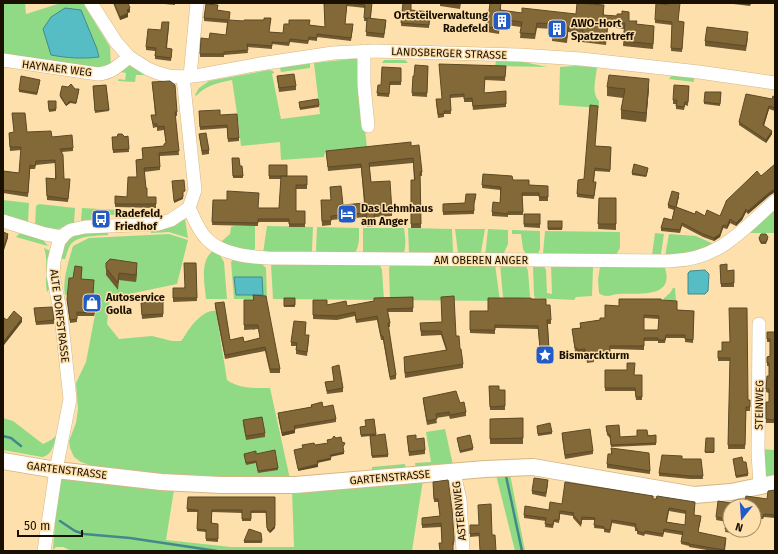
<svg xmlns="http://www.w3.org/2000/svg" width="778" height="554" font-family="'Fira Sans',sans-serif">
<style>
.green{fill:#90da86;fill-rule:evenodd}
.water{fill:#56bdc5;stroke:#44898a}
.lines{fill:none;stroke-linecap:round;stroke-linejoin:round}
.stream{stroke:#44898a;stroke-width:2.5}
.minor-casing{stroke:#d3b785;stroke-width:14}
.major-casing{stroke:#d3b785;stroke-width:18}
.minor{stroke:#fff;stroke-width:13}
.major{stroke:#fff;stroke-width:16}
.wall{fill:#715a30;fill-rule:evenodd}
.shaded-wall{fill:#5c4a27}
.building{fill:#836938;stroke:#5c4a27;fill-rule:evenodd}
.labels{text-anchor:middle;stroke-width:3;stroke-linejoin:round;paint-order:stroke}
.poi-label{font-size:11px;font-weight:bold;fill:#1a1000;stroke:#fee0ad;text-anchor:start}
.street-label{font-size:11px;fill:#1a1000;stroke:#fee0ad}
</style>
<rect width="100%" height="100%" fill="#fee0ad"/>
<!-- green -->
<g class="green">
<path d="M 3,3 L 25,3 L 26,14 L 61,3 L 83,3 L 110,47 L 111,66 L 105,69 L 3,54 ZM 81,10 L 97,49 L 99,57 C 82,59 67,58 51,55 Z"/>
<path d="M 360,58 L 358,63 L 367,148 L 325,152 L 324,157 L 281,160 L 280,142 L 241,146 L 238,120 L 232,80 C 218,83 206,85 196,96 L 195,95 L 199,88 L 209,81 L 269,70 L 273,71 L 274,73 L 272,74 L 281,119 L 320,114 L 314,63 Z"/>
<path d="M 384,60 L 405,60 L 408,63 L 382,63 Z"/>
<path d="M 496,61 L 524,62 L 547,67 L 495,66 Z"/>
<path d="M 307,64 L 310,64 L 310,68 L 281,72 L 280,68 L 282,67 Z"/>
<path d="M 130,65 L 148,75 L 136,75 L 135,82 L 118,81 L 119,79 L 125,80 L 126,73 L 120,72 Z"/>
<path d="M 574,66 L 597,67 C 596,79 591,92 599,101 L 599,108 L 559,105 L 560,67 Z"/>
<path d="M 672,75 L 694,77 L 694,82 L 669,79 Z"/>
<path d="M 3,200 L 29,203 L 28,223 L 3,218 Z"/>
<path d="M 39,204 L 75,208 L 74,224 L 55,230 L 35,226 L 36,206 Z"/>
<path d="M 775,207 L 775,233 L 746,233 Z"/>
<path d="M 82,208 L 118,210 L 119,215 L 101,215 L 98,217 L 97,220 C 92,221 86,224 81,221 Z"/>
<path d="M 130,210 L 153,211 L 155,212 L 155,217 L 154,219 L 128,218 L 125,214 L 125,212 Z"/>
<path d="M 185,219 L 188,238 L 169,232 L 151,233 L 151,230 L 165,228 Z"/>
<path d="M 234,226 L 255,226 L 255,249 L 249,253 L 222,243 L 222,241 L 230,234 L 231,227 Z"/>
<path d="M 267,226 L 313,227 L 312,251 L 310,254 L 263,253 Z"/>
<path d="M 317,227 L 359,228 C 359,236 360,247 354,254 L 317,254 L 316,250 Z"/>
<path d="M 363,228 L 404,228 C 405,236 407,247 403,255 L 363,255 Z"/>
<path d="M 408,228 L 452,229 L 453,251 L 452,254 L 409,253 Z"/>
<path d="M 455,229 L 485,229 L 481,252 L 479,255 L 460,255 L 458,253 Z"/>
<path d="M 488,229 L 508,230 L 508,244 L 504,253 L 485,256 Z"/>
<path d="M 512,230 L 540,231 L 540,249 L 538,254 L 527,256 L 523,249 L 521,234 L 512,234 Z"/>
<path d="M 545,231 L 620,232 L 620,248 L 616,255 L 543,254 Z"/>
<path d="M 108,232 L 108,235 C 97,236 79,235 71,244 C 68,248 67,254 65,259 L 60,259 C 67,229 83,233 108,232 Z"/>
<path d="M 20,233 L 42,239 L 48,246 L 16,237 Z"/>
<path d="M 655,233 L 664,234 L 661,254 L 652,255 Z"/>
<path d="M 169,234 L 188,240 L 177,284 L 110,298 L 107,324 L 119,339 L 152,336 L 172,341 L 181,341 C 185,337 186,332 190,328 C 195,321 206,309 216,311 L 227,380 C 240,389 254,388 270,388 L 290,479 L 193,477 L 153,473 L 92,466 L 81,462 L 74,457 L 70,448 L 69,441 L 76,423 L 78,409 L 76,383 L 86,362 L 98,299 L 65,295 C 62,281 69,260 73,246 L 89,238 Z"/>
<path d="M 669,234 L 696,236 L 716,245 L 710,250 L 665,256 Z"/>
<path d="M 44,248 L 50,251 L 50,288 L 47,292 C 44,277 49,263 44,248 Z"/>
<path d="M 213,251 L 218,252 L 224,262 L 227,299 L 206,299 C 205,285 199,261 213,251 Z"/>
<path d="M 233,259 L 260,262 L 266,268 L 267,299 L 234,299 L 231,262 Z"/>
<path d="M 271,264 L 380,265 L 382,270 L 384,300 L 273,299 Z"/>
<path d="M 495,264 L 500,301 L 390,300 L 389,269 L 390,265 Z"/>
<path d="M 500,264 L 526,265 L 528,271 L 530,297 L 506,299 L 503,297 Z"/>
<path d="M 551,265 L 593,267 L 592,296 L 576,297 L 574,300 L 535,298 L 534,295 L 533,266 L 544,266 L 546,270 L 547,293 L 552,294 Z"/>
<path d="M 664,265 C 677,299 639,293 619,294 C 612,294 606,299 599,293 L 598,280 L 600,266 Z"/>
<path d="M 673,288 L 675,288 L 676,301 L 663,302 L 664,298 L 670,293 Z"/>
<path d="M 3,418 L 13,421 L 43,444 L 51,440 L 57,435 C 54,443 52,456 42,457 L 3,450 Z"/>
<path d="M 445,429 L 453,465 L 437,466 L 435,464 L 416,469 L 415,463 L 431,462 L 426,432 Z"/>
<path d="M 761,449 L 775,450 L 775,476 L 768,478 L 762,474 Z"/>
<path d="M 405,464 L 406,470 L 372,471 L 372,467 Z"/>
<path d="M 510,474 L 525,551 L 515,551 L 496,475 Z"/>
<path d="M 63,478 L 174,490 L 166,540 L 231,547 L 294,547 L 292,490 L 423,480 L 412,551 L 72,551 L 63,547 L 56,547 L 53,550 L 56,509 L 61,480 Z"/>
</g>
<!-- water -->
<g class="water">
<path d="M 65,8 L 81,10 L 97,49 L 99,57 C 82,59 67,58 51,55 L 43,29 L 51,17 Z"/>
<path d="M 705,270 L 709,274 L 708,291 L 705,294 L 688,294 L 688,273 L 690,271 Z"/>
<path d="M 234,277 L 262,277 L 263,295 L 236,295 Z"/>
</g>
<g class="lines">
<!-- stream -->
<g class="stream">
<path d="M 3,436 L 11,438 L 21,446"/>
<path d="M 506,476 L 522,551"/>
<path d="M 60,521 L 75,531 L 84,534 L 130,538 L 217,551"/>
</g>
<defs>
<g id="minor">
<path d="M 91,3 L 116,42 L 129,57 L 148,69 L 158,73 L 169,76 L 183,77 L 201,75 L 260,64 L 333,53 L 374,51 L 519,55 L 581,59 L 699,72 L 775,83"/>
<path d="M 364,51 L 364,85 L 368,126"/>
<path d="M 3,60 L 98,74 C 112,73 119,65 129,57"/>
<path d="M 190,76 L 197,3"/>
<path d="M 189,208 C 194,218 198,230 206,238 C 220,254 248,257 268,258 L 669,261 C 719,260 740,232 775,201"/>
<path d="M 3,221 L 45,234 L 62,237"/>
<path d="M 759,324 L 758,452 L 760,486"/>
<path d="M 454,472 L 460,500 L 463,551"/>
<path d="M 44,551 L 56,470 L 70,399 L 61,315 L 53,275 L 54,261 L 59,241 L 66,233 L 71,230 L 85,227 L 158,224 L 171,220 L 189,208 L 195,190 L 183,77"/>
</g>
<path id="major" d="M 3,461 L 56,470 L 161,482 L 221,485 L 295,485 L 485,469 L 533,467 L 694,495 L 731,492 L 775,483"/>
</defs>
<!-- minor casing -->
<use href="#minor" class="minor-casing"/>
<!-- major casing -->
<use href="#major" class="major-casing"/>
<!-- minor -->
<use href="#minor" class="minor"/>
<!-- major -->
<use href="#major" class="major"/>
</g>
<!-- wall -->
<g class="wall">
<path d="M 113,3 L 128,3 L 130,12 L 128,13 L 128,17 L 120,20 Z"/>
<path d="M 154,3 L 175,3 L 175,5 Z"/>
<path d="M 324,3 L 372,3 L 371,18 L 386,24 L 384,38 L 366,36 L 367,21 L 364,21 L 365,8 L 347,6 L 345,24 L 353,27 L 351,41 L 317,37 L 317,41 L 309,40 L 308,44 L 290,42 L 289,46 L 272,44 L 272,49 L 247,47 L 248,53 L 224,55 L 224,57 L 200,57 L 200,54 L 209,39 L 226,35 L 227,23 L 204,21 L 204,18 L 218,10 L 229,20 L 270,32 L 283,33 L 309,25 L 325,27 Z"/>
<path d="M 403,3 L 411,10 L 430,12 L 429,28 L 401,26 Z"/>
<path d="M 440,3 L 461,3 L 460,9 L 440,6 Z"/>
<path d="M 725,3 L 751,3 L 750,6 Z"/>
<path d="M 501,7 L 501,10 L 522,13 L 576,14 L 604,10 L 604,15 L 629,21 L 654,31 L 653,49 L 623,46 L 624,29 L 608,27 L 606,45 L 582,42 L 582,34 L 568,32 L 567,43 L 552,41 L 552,29 L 537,28 L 535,39 L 520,38 L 521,27 L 500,24 L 499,34 L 487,32 L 487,27 Z"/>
<path d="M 655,20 L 684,22 L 682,52 L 671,51 L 672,25 L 655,23 Z"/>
<path d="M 169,26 L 167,48 L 172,52 L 171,61 L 155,59 L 155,51 L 146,50 L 146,47 L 161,30 Z"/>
<path d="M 748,38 L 746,51 L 705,46 L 705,41 Z"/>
<path d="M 428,66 L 427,97 L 412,96 L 413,76 L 414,76 Z"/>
<path d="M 506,66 L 505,81 L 485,80 L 484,93 L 506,91 L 506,107 L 473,110 L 472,102 L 464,102 L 464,97 L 450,98 L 451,114 L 444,114 L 444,117 L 438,118 L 436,102 L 442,99 Z"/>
<path d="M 401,68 L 401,85 L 390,85 L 389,97 L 377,96 L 378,85 L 381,85 Z"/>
<path d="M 277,76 L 296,86 L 296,90 L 279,92 Z"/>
<path d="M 40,82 L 37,95 L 19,92 L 19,90 Z"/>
<path d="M 152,82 L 177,112 L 177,116 L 175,116 L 179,155 L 160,156 L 160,170 L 144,172 L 147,197 L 156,197 L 156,208 L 115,207 L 115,196 L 127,197 L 137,177 L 136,160 L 143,159 L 142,148 L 164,146 L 166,143 L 164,130 L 157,131 L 157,127 L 153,128 L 151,115 L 155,115 Z"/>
<path d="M 106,85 L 109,111 L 95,113 L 93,86 Z"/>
<path d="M 689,86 L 688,106 L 685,105 L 684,110 L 676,109 L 676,104 L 673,104 L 673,100 Z"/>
<path d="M 68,87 L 75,89 L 79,91 L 76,104 L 70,103 L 66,106 L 60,97 L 60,95 Z"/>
<path d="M 607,87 L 649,88 L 646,122 L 621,119 L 621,110 L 623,98 L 607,96 Z"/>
<path d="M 721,92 L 720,106 L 704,104 L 704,102 Z"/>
<path d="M 775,97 L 775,111 L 769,109 L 764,126 L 772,134 L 766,143 L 739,125 L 739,122 Z"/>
<path d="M 48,101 L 56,101 L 56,111 L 49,112 Z"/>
<path d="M 299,103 L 319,105 L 319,107 L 300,110 Z"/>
<path d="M 199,114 L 220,115 L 239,138 L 239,141 L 228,142 L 227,128 L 200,130 Z"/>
<path d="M 27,132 L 52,137 L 73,148 L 73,151 L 62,152 L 64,179 L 70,183 L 68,202 L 47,200 L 46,178 L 55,179 L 55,163 L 36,165 L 35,169 L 30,169 L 28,197 L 3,193 L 3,171 L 19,173 L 21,150 L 10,151 L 9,133 Z"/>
<path d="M 199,134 L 209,150 L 209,154 L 202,155 Z"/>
<path d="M 128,136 L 129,152 L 113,153 L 112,137 Z"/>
<path d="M 411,146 L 422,172 L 422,176 L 420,176 L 421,228 L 411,228 L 411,180 L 414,180 L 413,163 L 369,167 L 371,182 L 392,212 L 392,216 L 375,217 L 375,226 L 367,227 L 366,217 L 331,220 L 331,225 L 322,226 L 321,200 L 331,200 L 330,187 L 343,205 L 364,203 L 361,168 L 328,171 L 326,151 Z"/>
<path d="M 595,146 L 611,147 L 610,172 L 595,171 L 594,182 L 596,182 L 594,199 L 577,197 L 578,180 L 584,179 Z"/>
<path d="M 232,158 L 240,166 L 242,166 L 243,178 L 233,178 Z"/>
<path d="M 269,165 L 287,176 L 307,176 L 307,189 L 296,189 L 296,211 L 305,211 L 305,227 L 289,227 L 289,222 L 258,222 L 258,226 L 212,225 L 213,200 L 227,200 L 258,208 L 279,208 L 281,179 L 269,179 Z"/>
<path d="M 648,170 L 646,177 L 632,175 L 632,173 Z"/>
<path d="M 483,174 L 513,180 L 529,185 L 548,186 L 548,201 L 539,201 L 539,196 L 522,196 L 523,215 L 508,215 L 508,217 L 492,216 L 492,212 L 500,203 L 500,190 L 482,188 Z"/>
<path d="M 774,193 L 770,195 L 748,214 L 746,212 L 742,220 L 736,226 L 730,223 L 727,229 L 723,228 L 720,237 L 714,241 L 703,237 L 682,226 L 680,233 L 661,231 L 661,228 L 672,220 L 674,210 L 668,208 L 668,205 L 679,196 L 676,207 L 695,214 L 705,216 L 720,216 L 726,204 L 726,201 Z"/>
<path d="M 476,197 L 474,205 L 474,214 L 443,215 L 443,204 L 465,203 Z"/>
<path d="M 599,198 L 616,198 L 616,230 L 598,229 Z"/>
<path d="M 524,214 L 540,214 L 540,228 L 524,227 Z"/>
<rect x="548" y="221" width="14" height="9"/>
<path d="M 759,238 L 768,239 L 766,244 L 761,244 L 759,240 Z"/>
<path d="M 196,263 L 197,301 L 173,302 L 173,288 L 184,288 Z"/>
<path d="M 720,265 L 727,271 L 734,270 L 734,287 L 721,287 Z"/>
<path d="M 106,268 L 137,270 L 136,282 L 119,280 L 118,290 L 106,275 Z"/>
<path d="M 82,270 L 81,279 L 93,295 L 97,299 L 94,316 L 77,316 L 77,322 L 70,323 L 67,299 L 73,278 Z"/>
<path d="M 253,295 L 280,369 L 280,373 L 270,373 L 265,351 L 225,359 L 215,307 L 215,303 L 230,340 L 244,342 L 260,338 L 258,329 L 244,330 L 244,300 L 253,300 Z"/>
<path d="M 413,297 L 413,312 L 388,312 L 390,323 L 390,327 L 388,327 L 396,375 L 396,379 L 390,380 L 383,340 L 381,340 L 377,320 L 356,323 L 355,316 L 337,320 L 313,319 L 313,300 L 327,305 L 347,306 L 374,301 L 374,298 Z"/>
<rect x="284" y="298" width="11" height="9"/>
<path d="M 531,299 L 546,305 L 551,320 L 551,324 L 548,324 L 549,351 L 540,352 L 538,329 L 495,328 L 495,334 L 470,333 L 470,311 L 488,311 Z"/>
<path d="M 661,300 L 677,310 L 694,311 L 693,343 L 685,342 L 685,338 L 666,338 L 665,343 L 658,343 L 658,341 L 644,341 L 644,350 L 610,349 L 610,355 L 594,356 L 594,362 L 587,363 L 585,352 L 577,353 L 577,351 L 575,352 L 572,329 L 580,328 L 580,323 L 600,320 L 605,318 L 619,306 ZM 644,318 L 659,319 L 658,330 L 644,330 Z"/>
<path d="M 163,301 L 163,317 L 142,319 L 141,303 Z"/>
<path d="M 34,308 L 54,320 L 54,324 L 36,325 Z"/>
<path d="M 442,322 L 456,336 L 463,364 L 463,368 L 405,378 L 404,362 L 446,350 L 441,335 L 421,336 L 420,323 Z"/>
<path d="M 306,326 L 305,335 L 309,339 L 307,356 L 296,354 L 296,346 L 291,346 L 291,342 Z"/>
<path d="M 767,332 L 775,332 L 775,423 L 766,423 L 766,402 L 769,402 L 769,393 L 766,392 L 767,376 L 769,376 L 769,366 L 767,366 L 767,357 L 770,356 L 770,342 L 767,342 Z"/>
<path d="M 730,342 L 748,400 L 750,400 L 750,411 L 746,411 L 745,449 L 728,449 L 730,361 L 718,361 L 718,351 L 722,351 Z"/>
<path d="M 332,367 L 343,388 L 343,392 L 327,394 L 325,382 L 334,381 Z"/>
<path d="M 605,370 L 634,375 L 642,375 L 642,400 L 636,400 L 635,391 L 605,391 Z"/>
<path d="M 489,386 L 499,390 L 505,390 L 505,410 L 490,410 Z"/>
<path d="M 423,398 L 460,403 L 466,412 L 466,416 L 450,419 L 449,416 L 436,418 L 437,423 L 427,425 L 423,401 Z"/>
<path d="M 311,405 L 323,407 L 336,419 L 336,422 L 295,429 L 295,433 L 282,436 L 278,416 L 278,413 L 311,407 Z"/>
<path d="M 523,418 L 523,444 L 490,444 L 490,419 Z"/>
<path d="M 374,419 L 376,435 L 388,455 L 388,457 L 372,458 L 370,436 L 361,437 L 360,427 L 365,426 Z"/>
<path d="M 243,420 L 265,433 L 265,437 L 246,440 L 243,423 Z"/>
<path d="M 537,426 L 552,432 L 552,434 L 538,436 Z"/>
<path d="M 606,426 L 620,437 L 656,435 L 656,445 L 611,447 L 610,438 L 607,435 Z"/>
<path d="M 562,433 L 593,451 L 593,454 L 565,459 L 562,437 Z"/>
<path d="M 407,436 L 416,439 L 425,450 L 425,454 L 409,456 Z"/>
<path d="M 457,438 L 473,448 L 473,450 L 460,453 Z"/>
<path d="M 706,438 L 714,438 L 714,453 L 705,453 Z"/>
<path d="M 611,448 L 650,471 L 650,474 L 607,468 L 607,464 L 611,454 Z"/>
<path d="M 244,454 L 256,454 L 278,468 L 278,470 L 258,473 L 256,463 L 246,465 Z"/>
<path d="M 682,459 L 701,459 L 703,479 L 690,479 L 659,476 L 659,473 Z"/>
<path d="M 733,459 L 743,462 L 748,474 L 748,476 L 736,478 Z"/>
<path d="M 548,484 L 546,497 L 532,494 L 532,491 Z"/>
<path d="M 433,486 L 454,537 L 454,545 L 442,543 L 441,527 L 422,528 L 422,518 L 440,516 L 438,502 L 434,502 Z"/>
<path d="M 775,490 L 775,518 L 764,517 L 763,519 L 757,519 L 756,528 L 754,528 L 754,506 L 767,499 Z"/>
<path d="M 657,496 L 694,515 L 701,519 L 698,532 L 726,541 L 725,551 L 713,551 L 689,547 L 689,546 L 681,544 L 682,535 L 664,532 L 663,537 L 645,534 L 644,536 L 637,534 L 637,531 L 635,531 L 635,527 L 612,523 L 610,533 L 604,532 L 604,529 L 594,528 L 595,520 L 582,520 L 581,527 L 573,518 L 573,516 L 560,514 L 559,523 L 554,522 L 553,528 L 545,527 L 546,521 L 524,518 L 524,515 L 549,510 L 562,504 L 656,499 ZM 669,511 L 686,514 L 685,525 L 667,522 Z"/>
<path d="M 188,497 L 275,497 L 275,528 L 270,533 L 267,530 L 266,513 L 251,513 L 251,521 L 242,521 L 242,513 L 212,512 L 212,523 L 218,524 L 218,542 L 206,541 L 206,532 L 197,531 L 198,512 L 187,512 Z"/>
<path d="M 718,501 L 731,503 L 731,506 L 730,506 L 730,530 L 733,530 L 732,533 L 725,532 L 727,522 L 716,520 Z"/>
<path d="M 470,525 L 492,535 L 470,537 Z"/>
<path d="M 261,533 L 262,543 L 244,543 L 244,541 Z"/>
</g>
<!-- shaded-wall -->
<g class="shaded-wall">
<path d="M 130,8 L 130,12 L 127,13 L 127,10 Z"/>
<path d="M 128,13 L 128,17 L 120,20 L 120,17 Z"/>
<path d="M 649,79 L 649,88 L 646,122 L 646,113 Z"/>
<path d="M 70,101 L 70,103 L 66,106 L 66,105 Z"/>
<path d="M 769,106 L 769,109 L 763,128 L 763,125 Z"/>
<path d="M 772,131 L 772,134 L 766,143 L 766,140 Z"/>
<path d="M 775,189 L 775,192 L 770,195 L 748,214 L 748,211 L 770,192 Z"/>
<path d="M 679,193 L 679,196 L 676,210 L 676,207 Z"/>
<path d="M 183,197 L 183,199 L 174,203 L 174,201 Z"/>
<path d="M 746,209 L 746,212 L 742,220 L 736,226 L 736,223 Z"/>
<path d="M 730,219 L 730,223 L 727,229 L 727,226 Z"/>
<path d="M 723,225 L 723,228 L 720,237 L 714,241 L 714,238 Z"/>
<path d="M 8,234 L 8,238 L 3,253 L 3,249 Z"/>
<path d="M 137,263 L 137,270 L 136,282 L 136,275 Z"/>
<path d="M 97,296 L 97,299 L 94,316 L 94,313 Z"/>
<path d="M 22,318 L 22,322 L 4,345 L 4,341 Z"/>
<path d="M 295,430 L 295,433 L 282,436 L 282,433 Z"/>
<path d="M 344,452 L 344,454 L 330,457 L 330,455 Z"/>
<path d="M 331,458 L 331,460 L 317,463 L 317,461 Z"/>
<path d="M 318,464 L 318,467 L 298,471 L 298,469 Z"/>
<path d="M 275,526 L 275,528 L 270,533 L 270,531 Z"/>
</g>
<!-- building -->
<g class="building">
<path d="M 114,3 L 128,3 L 130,8 L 127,10 L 128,13 L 120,17 Z"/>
<path d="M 324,3 L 347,3 L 345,24 L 353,24 L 351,38 L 317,34 L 317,38 L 309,37 L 308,41 L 290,39 L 289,43 L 272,42 L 272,46 L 247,44 L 248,50 L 224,52 L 224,54 L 200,54 L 201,38 L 209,39 L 210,33 L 226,35 L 228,20 L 204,18 L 206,4 L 218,5 L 217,10 L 230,12 L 229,20 L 244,21 L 244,20 L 264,20 L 264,18 L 271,18 L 269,32 L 283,33 L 284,24 L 289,24 L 289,20 L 310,20 L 309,25 L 325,27 Z"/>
<path d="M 350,3 L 372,3 L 370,19 L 364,18 L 365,5 Z"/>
<path d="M 403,3 L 411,3 L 411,10 L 430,12 L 429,25 L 401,23 Z"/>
<path d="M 490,3 L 501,3 L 500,10 L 522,13 L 522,8 L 576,14 L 577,3 L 604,5 L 603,15 L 617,16 L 617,14 L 622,14 L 622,11 L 629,12 L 629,21 L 637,21 L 636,24 L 654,26 L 653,44 L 623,41 L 625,23 L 608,22 L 606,40 L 582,37 L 583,28 L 568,27 L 567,38 L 552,36 L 553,24 L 537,23 L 535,34 L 520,33 L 522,22 L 500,19 L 499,28 L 487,27 Z"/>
<path d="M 656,3 L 669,5 L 669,3 L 680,3 L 678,21 L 684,22 L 682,49 L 671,48 L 672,22 L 655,20 Z"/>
<path d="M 739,3 L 750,3 L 750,5 Z"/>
<path d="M 367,18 L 386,20 L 384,34 L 366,32 Z"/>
<path d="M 162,22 L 169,22 L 166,48 L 172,49 L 171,58 L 155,56 L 156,48 L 146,47 L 148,29 L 161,30 Z"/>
<path d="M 707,27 L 748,32 L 746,46 L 705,41 Z"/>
<path d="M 439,64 L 506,66 L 505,77 L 485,77 L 484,93 L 506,91 L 506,104 L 473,106 L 472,98 L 464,99 L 464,94 L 450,95 L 451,111 L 444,111 L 444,114 L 438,114 L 436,99 L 442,99 Z"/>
<path d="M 415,65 L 428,66 L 427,93 L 412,93 L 413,76 L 414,76 Z"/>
<path d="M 382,67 L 401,68 L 401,82 L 390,82 L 389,94 L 377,93 L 378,85 L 381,85 Z"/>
<path d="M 294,74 L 296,86 L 279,88 L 277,76 Z"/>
<path d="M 609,75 L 649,79 L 646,113 L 621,110 L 625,89 L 607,87 Z"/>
<path d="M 21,76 L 40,80 L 37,93 L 19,90 Z"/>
<path d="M 170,81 L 175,85 L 177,112 L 175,112 L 179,151 L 159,153 L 160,167 L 144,168 L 146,188 L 147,188 L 147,197 L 156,197 L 156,204 L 115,204 L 115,196 L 127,197 L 128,177 L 137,177 L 136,160 L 143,159 L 142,148 L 164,146 L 164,144 L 166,143 L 164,126 L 157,127 L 157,124 L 153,124 L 151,115 L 156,115 L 152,82 Z"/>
<path d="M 71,84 L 75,89 L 79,89 L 76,103 L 70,101 L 66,105 L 60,95 L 62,86 L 68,87 Z"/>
<path d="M 106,85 L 109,110 L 95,111 L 93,86 Z"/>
<path d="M 674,85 L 689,86 L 688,102 L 685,102 L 684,107 L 676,106 L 677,100 L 673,100 Z"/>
<path d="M 705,92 L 721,92 L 720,104 L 704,102 Z"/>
<path d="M 746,94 L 772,99 L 773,96 L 775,97 L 775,108 L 769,106 L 763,125 L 772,131 L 766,140 L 739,122 Z"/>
<path d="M 318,99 L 319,105 L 300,108 L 299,102 Z"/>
<path d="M 48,101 L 56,101 L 56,109 L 49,110 Z"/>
<path d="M 590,105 L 598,106 L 595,146 L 611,147 L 610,170 L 595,168 L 593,182 L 596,182 L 594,196 L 577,194 L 578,180 L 584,179 Z"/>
<path d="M 220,110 L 220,115 L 237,114 L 239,138 L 228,139 L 227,125 L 200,127 L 199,111 Z"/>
<path d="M 12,113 L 25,113 L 27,132 L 51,131 L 52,137 L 72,135 L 73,148 L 60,149 L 63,155 L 64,179 L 70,179 L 68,199 L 47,196 L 46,178 L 56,179 L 55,160 L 36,161 L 35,166 L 30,165 L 28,193 L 3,190 L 3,171 L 19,173 L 21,147 L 10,147 L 9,133 L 14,132 Z"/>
<path d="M 206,133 L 209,150 L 202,151 L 199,134 Z"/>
<path d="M 118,134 L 122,134 L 125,137 L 128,136 L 129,149 L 113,150 L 112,137 L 117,137 Z"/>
<path d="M 411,142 L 411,146 L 419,145 L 422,172 L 420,172 L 421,224 L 411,224 L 411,180 L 415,180 L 413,158 L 369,163 L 371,182 L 390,181 L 392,212 L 374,213 L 375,222 L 367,223 L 366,213 L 331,216 L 331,221 L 322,221 L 321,200 L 331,200 L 330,187 L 341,186 L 343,205 L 365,203 L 361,164 L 328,167 L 326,151 Z"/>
<path d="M 232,158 L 239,158 L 240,166 L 242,166 L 243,176 L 233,176 Z"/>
<path d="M 634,164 L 648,168 L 646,176 L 632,173 Z"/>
<path d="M 775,164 L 775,189 L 770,192 L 748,211 L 746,209 L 742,217 L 736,223 L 730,219 L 727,226 L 723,225 L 720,234 L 714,238 L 703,234 L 682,223 L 680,230 L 661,228 L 664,218 L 672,220 L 675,207 L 668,205 L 672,191 L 679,193 L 676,207 L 695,214 L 696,211 L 705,216 L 707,210 L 720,216 L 726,202 L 726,201 L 751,177 L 757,171 L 761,176 Z"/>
<path d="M 269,165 L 287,165 L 287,176 L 307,176 L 307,185 L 296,185 L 296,211 L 305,211 L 305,224 L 289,224 L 289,219 L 258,219 L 258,223 L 212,222 L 213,200 L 227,200 L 227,191 L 259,193 L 258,208 L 279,208 L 281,176 L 287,176 L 269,176 Z"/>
<path d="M 483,174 L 512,176 L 513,180 L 529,180 L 529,185 L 548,186 L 548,197 L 539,197 L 539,193 L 522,193 L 523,212 L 508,212 L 508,214 L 492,212 L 493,202 L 500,203 L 501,187 L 482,185 Z"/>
<path d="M 184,180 L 185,191 L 183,192 L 183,197 L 174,201 L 172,181 Z"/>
<path d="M 466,194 L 476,194 L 474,203 L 474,211 L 443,212 L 443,204 L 465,203 Z"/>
<path d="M 599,198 L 616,198 L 616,224 L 598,224 Z"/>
<rect x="524" y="214" width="16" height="10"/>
<rect x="548" y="221" width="14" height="7"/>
<path d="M 3,232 L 8,234 L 3,249 Z"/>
<path d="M 761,234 L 766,234 L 768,237 L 766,242 L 761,242 L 759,238 Z"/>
<path d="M 110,259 L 137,263 L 136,275 L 119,273 L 118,283 L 106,268 L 106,263 Z"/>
<path d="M 184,263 L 196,263 L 197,298 L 173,298 L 173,288 L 185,288 Z"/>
<path d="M 727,264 L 727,271 L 734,270 L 734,283 L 721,284 L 720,265 Z"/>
<path d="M 75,266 L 82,267 L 81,279 L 94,280 L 93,295 L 97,296 L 94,313 L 77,312 L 77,319 L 70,320 L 67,299 L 69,278 L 73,278 Z"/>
<path d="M 253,295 L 266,296 L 280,369 L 270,369 L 265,347 L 225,355 L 215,303 L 224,302 L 230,340 L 243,337 L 244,342 L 260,338 L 258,325 L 244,325 L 244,300 L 254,300 Z"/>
<path d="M 454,296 L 456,336 L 459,336 L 460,349 L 461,349 L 463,364 L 405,373 L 404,357 L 447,350 L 441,331 L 421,331 L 420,323 L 442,322 L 441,297 Z"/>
<path d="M 413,297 L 413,308 L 387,309 L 390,323 L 388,323 L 396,375 L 390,377 L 383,336 L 381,336 L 377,316 L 356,320 L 355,312 L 337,316 L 313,315 L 313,300 L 327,300 L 327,305 L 346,301 L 347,306 L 374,301 L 374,298 Z"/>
<path d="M 284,298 L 295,298 L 295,305 L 284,306 Z"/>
<path d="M 488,298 L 531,298 L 531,299 L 546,299 L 546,305 L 550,305 L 551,320 L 547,320 L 549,348 L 540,348 L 538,326 L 495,325 L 495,330 L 470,330 L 470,311 L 488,311 Z"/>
<path d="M 619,299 L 661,299 L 661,300 L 677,301 L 677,310 L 694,311 L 693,340 L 685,339 L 685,335 L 666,335 L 665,340 L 658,340 L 658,338 L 644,338 L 644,346 L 610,346 L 610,352 L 593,352 L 594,358 L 587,360 L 585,349 L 577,350 L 577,348 L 575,348 L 572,329 L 581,328 L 580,323 L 600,320 L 600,318 L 605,318 L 605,305 L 619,306 ZM 644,315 L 659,316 L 658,330 L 644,330 Z"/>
<path d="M 163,301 L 163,314 L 142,315 L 141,303 Z"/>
<path d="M 52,307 L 54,320 L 36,322 L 34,308 Z"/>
<path d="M 729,308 L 747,308 L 748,400 L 750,400 L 750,407 L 746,407 L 745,445 L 728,445 L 730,358 L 718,358 L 718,351 L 722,351 L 722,342 L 730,342 Z"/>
<path d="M 14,311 L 22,318 L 4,341 L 3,340 L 3,320 L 4,318 L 7,320 Z"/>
<path d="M 294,321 L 306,322 L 305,335 L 309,335 L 307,352 L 296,350 L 297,343 L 291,342 Z"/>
<path d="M 767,332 L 775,332 L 775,420 L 766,419 L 766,402 L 769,402 L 769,389 L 766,389 L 767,376 L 769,376 L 769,363 L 767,363 L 767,357 L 770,356 L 770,339 L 767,339 Z"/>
<path d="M 627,363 L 635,363 L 634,375 L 642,375 L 642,397 L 636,397 L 635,388 L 605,388 L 605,370 L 627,370 Z"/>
<path d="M 339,365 L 343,388 L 327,391 L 325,382 L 334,381 L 332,367 Z"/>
<path d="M 489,386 L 499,386 L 499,390 L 505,390 L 505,406 L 490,407 Z"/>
<path d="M 456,391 L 460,403 L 464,402 L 466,412 L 450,415 L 449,412 L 436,414 L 437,419 L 427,421 L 423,398 Z"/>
<path d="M 322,402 L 323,407 L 333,405 L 336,419 L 294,426 L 295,430 L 282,433 L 278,413 L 312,407 L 311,405 Z"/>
<path d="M 262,417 L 265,433 L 246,436 L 243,420 Z"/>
<path d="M 523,418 L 523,438 L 490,439 L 490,419 Z"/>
<path d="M 374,419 L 376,434 L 361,435 L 360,427 L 366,426 L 365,420 Z"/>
<path d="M 550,423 L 552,432 L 538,434 L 537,426 Z"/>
<path d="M 619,425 L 620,437 L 637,436 L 637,430 L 647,430 L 648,436 L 656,435 L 656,443 L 611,445 L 610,435 L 607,432 L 606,426 Z"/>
<path d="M 590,429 L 593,451 L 565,455 L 562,433 Z"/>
<path d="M 385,434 L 388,455 L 372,456 L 370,436 Z"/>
<path d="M 416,435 L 416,439 L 424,438 L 425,450 L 409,452 L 407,436 Z"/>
<path d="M 470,435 L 473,448 L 460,451 L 457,438 Z"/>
<path d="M 334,436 L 336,438 L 341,437 L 342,442 L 345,443 L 343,447 L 344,452 L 330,455 L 331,458 L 317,461 L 318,464 L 298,469 L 294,450 L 303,448 L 302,445 L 314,443 L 315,445 L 328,443 L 327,440 L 332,439 Z"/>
<path d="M 706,438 L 714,438 L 714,452 L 705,452 Z"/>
<path d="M 611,448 L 649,453 L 650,471 L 607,464 L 608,454 L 612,454 Z"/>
<path d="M 275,450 L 278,468 L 258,471 L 256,461 L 246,463 L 244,454 L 256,451 L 256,454 Z"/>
<path d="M 662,455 L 682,456 L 682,459 L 701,459 L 703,476 L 690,476 L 659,473 Z"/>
<path d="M 742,457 L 743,462 L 746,462 L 748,474 L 736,476 L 733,459 Z"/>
<path d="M 534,478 L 548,480 L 546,493 L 532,491 Z"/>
<path d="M 448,480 L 452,509 L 454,537 L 454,542 L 453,542 L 453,551 L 440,551 L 439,543 L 442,543 L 441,523 L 422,525 L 422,518 L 440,516 L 438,499 L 434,499 L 433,482 Z"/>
<path d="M 565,482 L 653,496 L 653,499 L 656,499 L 657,496 L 695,502 L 694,515 L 701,516 L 698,532 L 726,538 L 724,550 L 689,544 L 689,543 L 681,542 L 683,532 L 664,529 L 663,534 L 645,531 L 644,533 L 637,531 L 637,528 L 635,528 L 636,524 L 612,520 L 610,530 L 604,529 L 604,527 L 594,525 L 595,518 L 582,517 L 581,524 L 573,515 L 574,513 L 560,511 L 559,520 L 554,520 L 553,525 L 545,524 L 546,518 L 524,515 L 525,506 L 549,510 L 550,502 L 562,504 ZM 669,508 L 686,511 L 685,525 L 666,522 Z"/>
<path d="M 775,490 L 775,515 L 764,514 L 763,517 L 757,516 L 756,526 L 754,525 L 754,506 L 744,506 L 746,496 L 767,499 L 768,491 Z"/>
<path d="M 188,497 L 275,497 L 275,526 L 270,531 L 267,528 L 266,511 L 251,511 L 251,519 L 242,519 L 242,510 L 212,510 L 211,523 L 218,524 L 218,539 L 206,539 L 206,530 L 197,529 L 198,510 L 187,509 Z"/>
<path d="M 718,501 L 731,503 L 731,506 L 730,506 L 730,530 L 725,529 L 727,519 L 716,517 Z"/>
<path d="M 491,504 L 492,535 L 495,535 L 496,551 L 480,551 L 479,533 L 470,534 L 470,525 L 479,525 L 478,505 Z"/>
<path d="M 249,529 L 261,533 L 262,541 L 244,541 Z"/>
</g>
<!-- icons -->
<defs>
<symbol id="building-square" viewBox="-11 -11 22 22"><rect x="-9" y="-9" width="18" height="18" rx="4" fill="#215bc7" stroke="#fee0ad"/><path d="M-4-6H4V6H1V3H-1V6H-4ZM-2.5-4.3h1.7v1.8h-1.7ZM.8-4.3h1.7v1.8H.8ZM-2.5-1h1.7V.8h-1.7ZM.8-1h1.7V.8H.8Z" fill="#fff"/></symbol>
<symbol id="hotel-square" viewBox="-11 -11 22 22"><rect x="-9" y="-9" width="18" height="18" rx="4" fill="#215bc7" stroke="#fee0ad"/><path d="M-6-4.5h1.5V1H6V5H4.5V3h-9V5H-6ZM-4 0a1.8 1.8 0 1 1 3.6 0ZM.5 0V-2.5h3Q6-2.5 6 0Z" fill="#fff"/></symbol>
<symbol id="bus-square" viewBox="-11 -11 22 22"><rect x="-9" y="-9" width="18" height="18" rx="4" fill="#215bc7" stroke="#fee0ad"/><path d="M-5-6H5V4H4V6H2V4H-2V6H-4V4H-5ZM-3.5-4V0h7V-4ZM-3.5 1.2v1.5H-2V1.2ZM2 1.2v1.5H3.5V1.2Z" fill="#fff"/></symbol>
<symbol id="shop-square" viewBox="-11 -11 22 22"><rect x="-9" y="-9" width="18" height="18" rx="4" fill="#215bc7" stroke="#fee0ad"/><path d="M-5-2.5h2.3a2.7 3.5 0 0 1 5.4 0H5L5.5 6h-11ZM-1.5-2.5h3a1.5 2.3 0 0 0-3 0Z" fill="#fff"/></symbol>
<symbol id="sight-square" viewBox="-11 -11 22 22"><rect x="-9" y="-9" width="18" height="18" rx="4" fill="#215bc7" stroke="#fee0ad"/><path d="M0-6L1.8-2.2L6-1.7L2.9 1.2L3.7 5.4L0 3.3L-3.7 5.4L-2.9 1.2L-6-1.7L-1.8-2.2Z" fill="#fff"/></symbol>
</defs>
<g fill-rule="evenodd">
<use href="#building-square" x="491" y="10" width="22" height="22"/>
<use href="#building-square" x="546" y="18" width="22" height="22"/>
<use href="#hotel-square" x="336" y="203" width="22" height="22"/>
<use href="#bus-square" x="90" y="208" width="22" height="22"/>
<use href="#shop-square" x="81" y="292" width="22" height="22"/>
<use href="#sight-square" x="534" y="344" width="22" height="22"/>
</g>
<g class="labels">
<!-- poi labels -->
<g class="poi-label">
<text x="488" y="19" text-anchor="end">Ortsteilverwaltung<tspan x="488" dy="13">Radefeld</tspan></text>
<text x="571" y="27">AWO-Hort<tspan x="571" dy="13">Spatzentreff</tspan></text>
<text x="361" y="212">Das Lehmhaus<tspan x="361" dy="13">am Anger</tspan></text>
<text x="115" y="217">Radefeld,<tspan x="115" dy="13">Friedhof</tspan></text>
<text x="106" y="301">Autoservice<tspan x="106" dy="13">Golla</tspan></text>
<text x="559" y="359">Bismarckturm</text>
</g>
<!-- street labels -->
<g class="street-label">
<text transform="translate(449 53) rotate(2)" y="4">LANDSBERGER STRASSE</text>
<text transform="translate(57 68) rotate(7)" y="4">HAYNAER WEG</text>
<text x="481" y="264">AM OBEREN ANGER</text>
<text transform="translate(60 316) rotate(83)" y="4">ALTE DORFSTRASSE</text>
<text transform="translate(759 405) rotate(-89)" y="4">STEINWEG</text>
<text transform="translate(67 470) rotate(7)" y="4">GARTENSTRASSE</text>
<text transform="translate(390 477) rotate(-5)" y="4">GARTENSTRASSE</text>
<text transform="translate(459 511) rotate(-96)" y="4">ASTERNWEG</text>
</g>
</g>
<!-- border -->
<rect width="778" height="554" fill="none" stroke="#1a1000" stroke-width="8"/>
<!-- north arrow -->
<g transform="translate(742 518) rotate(197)"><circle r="19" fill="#fee0ad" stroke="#a38d68"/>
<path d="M0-3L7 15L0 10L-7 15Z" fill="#215bc7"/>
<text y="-6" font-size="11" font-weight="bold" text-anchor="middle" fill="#1a1000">N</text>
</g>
<!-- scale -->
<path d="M18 530v6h64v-6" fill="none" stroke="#1a1000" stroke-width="2"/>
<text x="24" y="530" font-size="12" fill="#1a1000" stroke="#fee0ad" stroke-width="3" paint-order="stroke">50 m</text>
</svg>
